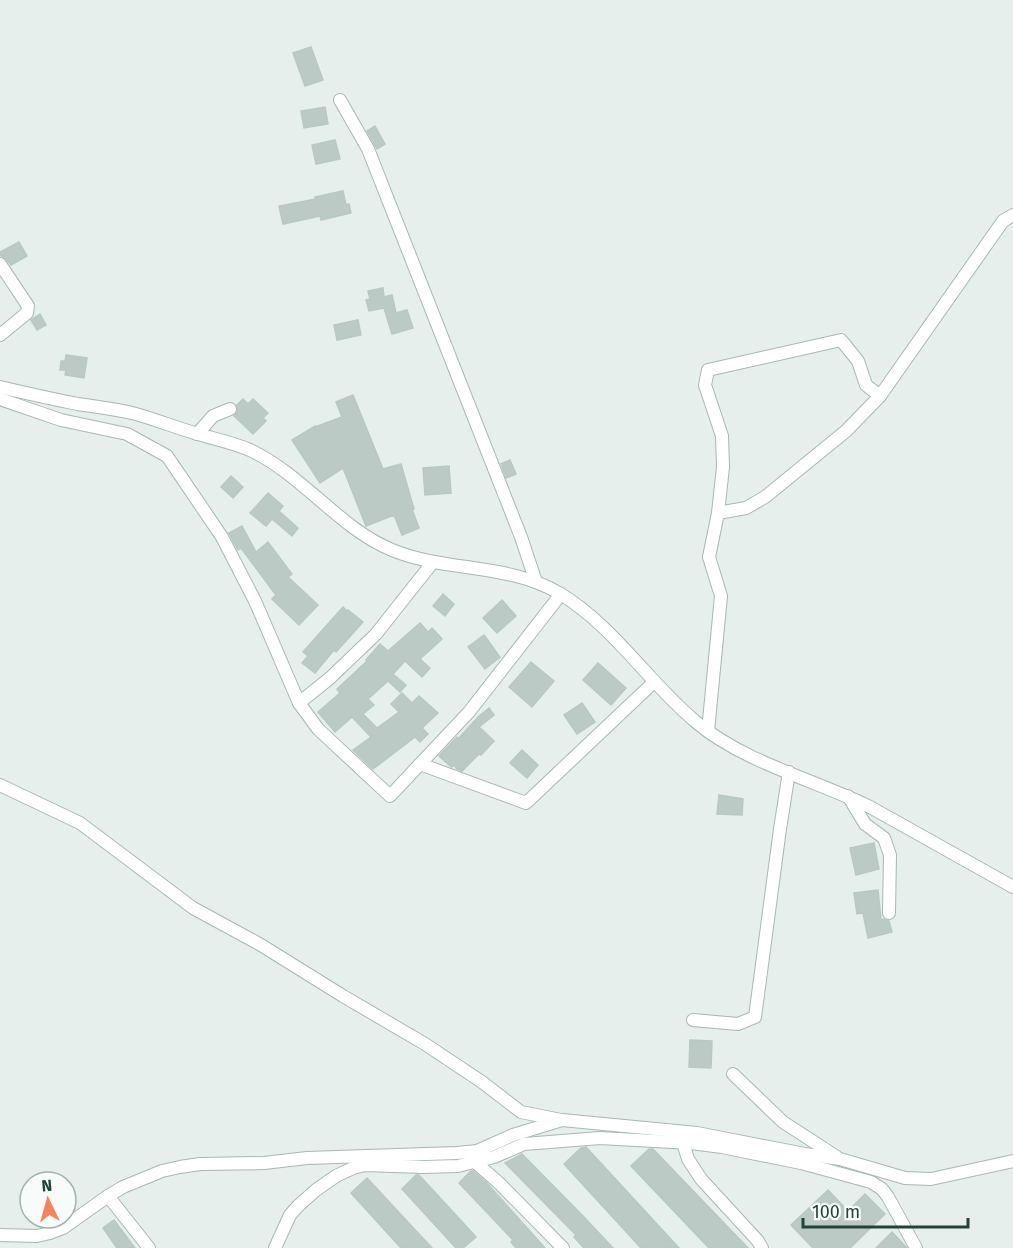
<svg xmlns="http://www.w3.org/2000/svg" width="1013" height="1248" font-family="'Fira Sans',sans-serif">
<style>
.building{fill:#bbcac4;stroke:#b8c9c2;stroke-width:1.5}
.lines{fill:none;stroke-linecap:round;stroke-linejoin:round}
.minor-casing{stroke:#a8b8b2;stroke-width:14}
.minor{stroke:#fff;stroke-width:12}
</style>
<rect width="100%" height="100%" fill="#e6efeb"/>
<!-- building -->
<g class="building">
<path d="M 311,47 L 323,80 L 305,86 L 293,53 Z"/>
<path d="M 325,107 L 328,124 L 304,128 L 301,111 Z"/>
<path d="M 375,126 L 385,144 L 377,149 L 367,131 Z"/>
<path d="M 335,140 L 340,159 L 316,164 L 312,145 Z"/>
<path d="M 343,191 L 346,205 L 349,204 L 351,213 L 321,220 L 320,216 L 283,224 L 279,206 L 316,199 L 315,197 Z"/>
<path d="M 19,242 L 27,256 L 11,265 L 6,259 L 1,256 L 0,252 Z"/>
<path d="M 383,288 L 384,297 L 392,295 L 396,313 L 407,310 L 413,328 L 392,334 L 384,308 L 369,311 L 366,300 L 370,299 L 368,291 Z"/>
<path d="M 40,314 L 46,325 L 37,330 L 31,320 Z"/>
<path d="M 358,320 L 361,335 L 337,340 L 334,325 Z"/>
<path d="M 66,355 L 87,358 L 84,378 L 65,375 L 66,370 L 60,370 L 61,361 L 65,361 Z"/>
<path d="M 353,395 L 383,469 L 401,464 L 414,509 L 412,509 L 419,528 L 402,535 L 394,515 L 366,526 L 343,468 L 320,483 L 292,440 L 315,426 L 315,427 L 342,417 L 336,402 Z"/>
<path d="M 243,399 L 248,404 L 253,399 L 268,413 L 263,418 L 266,421 L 253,434 L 234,416 L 238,411 L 237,405 Z"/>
<path d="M 510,460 L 516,474 L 506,478 L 501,464 Z"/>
<path d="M 449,466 L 451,493 L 425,495 L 423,468 Z"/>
<path d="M 231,476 L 243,487 L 233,498 L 221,487 Z"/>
<path d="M 268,493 L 283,506 L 279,511 L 298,528 L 292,536 L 272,519 L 266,526 L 250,513 Z"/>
<path d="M 242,526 L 256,552 L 268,542 L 292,574 L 288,577 L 318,605 L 299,625 L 272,599 L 276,595 L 241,548 L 238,550 L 229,533 Z"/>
<path d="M 443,594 L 454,604 L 445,616 L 433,606 Z"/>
<path d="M 502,600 L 516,616 L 497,633 L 483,618 Z"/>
<path d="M 343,607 L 347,611 L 348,610 L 363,622 L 336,652 L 334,650 L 315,673 L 302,663 L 308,656 L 303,652 Z"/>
<path d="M 420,623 L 428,632 L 432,628 L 442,639 L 420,659 L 430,668 L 422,677 L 405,661 L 393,674 L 406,685 L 400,692 L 388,681 L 368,699 L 374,705 L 363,714 L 377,728 L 399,712 L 391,704 L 402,693 L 412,703 L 419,696 L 438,713 L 422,728 L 428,734 L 420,742 L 415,737 L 373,769 L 353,750 L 371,737 L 352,717 L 335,732 L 318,712 L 340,693 L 337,689 L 367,661 L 366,660 L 380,644 L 388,651 Z"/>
<path d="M 484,635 L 500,657 L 485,669 L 468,647 Z"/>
<path d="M 531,662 L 554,681 L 532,707 L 509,687 Z"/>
<path d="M 598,663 L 626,688 L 611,705 L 583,680 Z"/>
<path d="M 582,703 L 595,722 L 577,734 L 564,715 Z"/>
<path d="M 489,708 L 494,715 L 479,727 L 494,741 L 481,755 L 479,754 L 462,771 L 457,769 L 454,765 L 452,767 L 450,766 L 439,756 L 457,737 L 458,739 L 478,717 Z"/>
<path d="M 522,750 L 538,765 L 527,778 L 510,763 Z"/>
<path d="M 719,795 L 743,799 L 742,815 L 717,814 Z"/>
<path d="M 874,843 L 879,869 L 856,875 L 850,848 Z"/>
<path d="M 878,890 L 881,920 L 884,919 L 889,921 L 892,932 L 868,938 L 863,913 L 857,914 L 854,893 Z"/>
<path d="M 690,1040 L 712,1041 L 711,1068 L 689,1067 Z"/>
<path d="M 586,1147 L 679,1248 L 641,1248 L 564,1164 L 581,1148 Z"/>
<path d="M 649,1149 L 653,1149 L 748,1248 L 709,1248 L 631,1166 Z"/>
<path d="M 522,1154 L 583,1216 L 613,1248 L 584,1248 L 574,1237 L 576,1235 L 505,1163 Z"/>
<path d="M 471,1171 L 473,1171 L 486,1182 L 545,1248 L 516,1248 L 511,1242 L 513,1240 L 459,1183 Z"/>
<path d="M 416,1175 L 419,1175 L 476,1237 L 463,1248 L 456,1248 L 402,1189 Z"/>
<path d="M 367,1178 L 432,1248 L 401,1248 L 351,1193 Z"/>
<path d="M 828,1190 L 848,1211 L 865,1194 L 885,1214 L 850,1248 L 813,1248 L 791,1225 Z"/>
<path d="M 114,1220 L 135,1248 L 117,1248 L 103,1228 Z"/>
<path d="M 892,1232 L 907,1248 L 876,1248 Z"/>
</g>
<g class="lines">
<defs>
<g id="minor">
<path d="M 340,100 L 368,149 L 521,537 L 536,582"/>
<path d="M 0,264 L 28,306 L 27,313 L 0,335"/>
<path d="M 0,387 C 26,393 52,399 78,404 C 97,407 117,409 136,414 C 157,420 177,428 198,434 C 215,439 234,443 250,450 C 303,475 339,528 392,550 C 446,572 508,563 559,593 C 614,626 648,682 696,722 C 743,762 815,780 870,807 L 1013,887"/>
<path d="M 0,399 L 61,420 L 127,434 L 167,456 L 222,537 L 255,601 L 299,703 L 318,729 L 390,796 L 469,712 L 561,594"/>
<path d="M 197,434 L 213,416 L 230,409"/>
<path d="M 718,513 L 723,467 L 722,436 L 705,385 L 708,370 L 841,340 L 858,361 L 866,385 L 880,396"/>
<path d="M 299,703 L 330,678 L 376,634 L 433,562"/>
<path d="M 708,731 L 721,596 L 709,557 L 718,513 L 746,508 L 765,497 L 846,431 L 880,396 L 1003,221 L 1013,215"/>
<path d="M 420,764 L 526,803 L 654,682"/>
<path d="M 0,785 L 80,823 L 193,908 L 261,945 L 343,996 L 425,1044 L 482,1082 L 521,1112 L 561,1120"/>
<path d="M 848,796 L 865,824 L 884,838 L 890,855 L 889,913"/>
<path d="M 693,1020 L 738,1024 L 755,1017 L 780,829 L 789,772"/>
<path d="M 733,1074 L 783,1122 L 837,1157"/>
<path d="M 683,1143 L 688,1159 L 701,1179 L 758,1241 L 762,1248"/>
<path d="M 475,1162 L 499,1183 L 563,1248"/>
<path d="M 108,1196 L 149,1248"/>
<path d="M 0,1235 L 37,1236 L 50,1233 L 63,1228 L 108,1196 L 123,1187 L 162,1171 L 180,1167 L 200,1164 L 264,1163 L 307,1158 L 457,1153 L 477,1151 L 513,1135 L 562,1120 L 697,1133 L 805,1154 L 840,1159 L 905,1178 L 931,1179 L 1013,1161"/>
<path d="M 275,1248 L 290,1215 L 298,1206 L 316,1190 L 336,1176 L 353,1168 L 365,1165 L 423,1167 L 458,1166 L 494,1157 L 524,1144 L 600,1138 L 691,1143 L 722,1147 L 801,1163 L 871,1182 L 882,1189 L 888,1197 L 916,1248"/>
</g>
</defs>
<!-- minor casing -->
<use href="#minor" class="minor-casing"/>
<!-- minor -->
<use href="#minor" class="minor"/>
</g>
<!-- north arrow -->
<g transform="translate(48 1200) rotate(355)"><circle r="28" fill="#f7fbf9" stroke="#a3b1ad" stroke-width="1.5"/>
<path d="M0-4.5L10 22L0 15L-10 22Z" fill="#f4845f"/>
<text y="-9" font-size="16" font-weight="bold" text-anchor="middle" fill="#24423a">N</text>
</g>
<!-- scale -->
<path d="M803 1218v9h165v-9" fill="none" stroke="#24423a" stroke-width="3"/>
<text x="812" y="1218" font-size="18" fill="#24423a" stroke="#f7fbf9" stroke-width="4.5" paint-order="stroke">100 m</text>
</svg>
